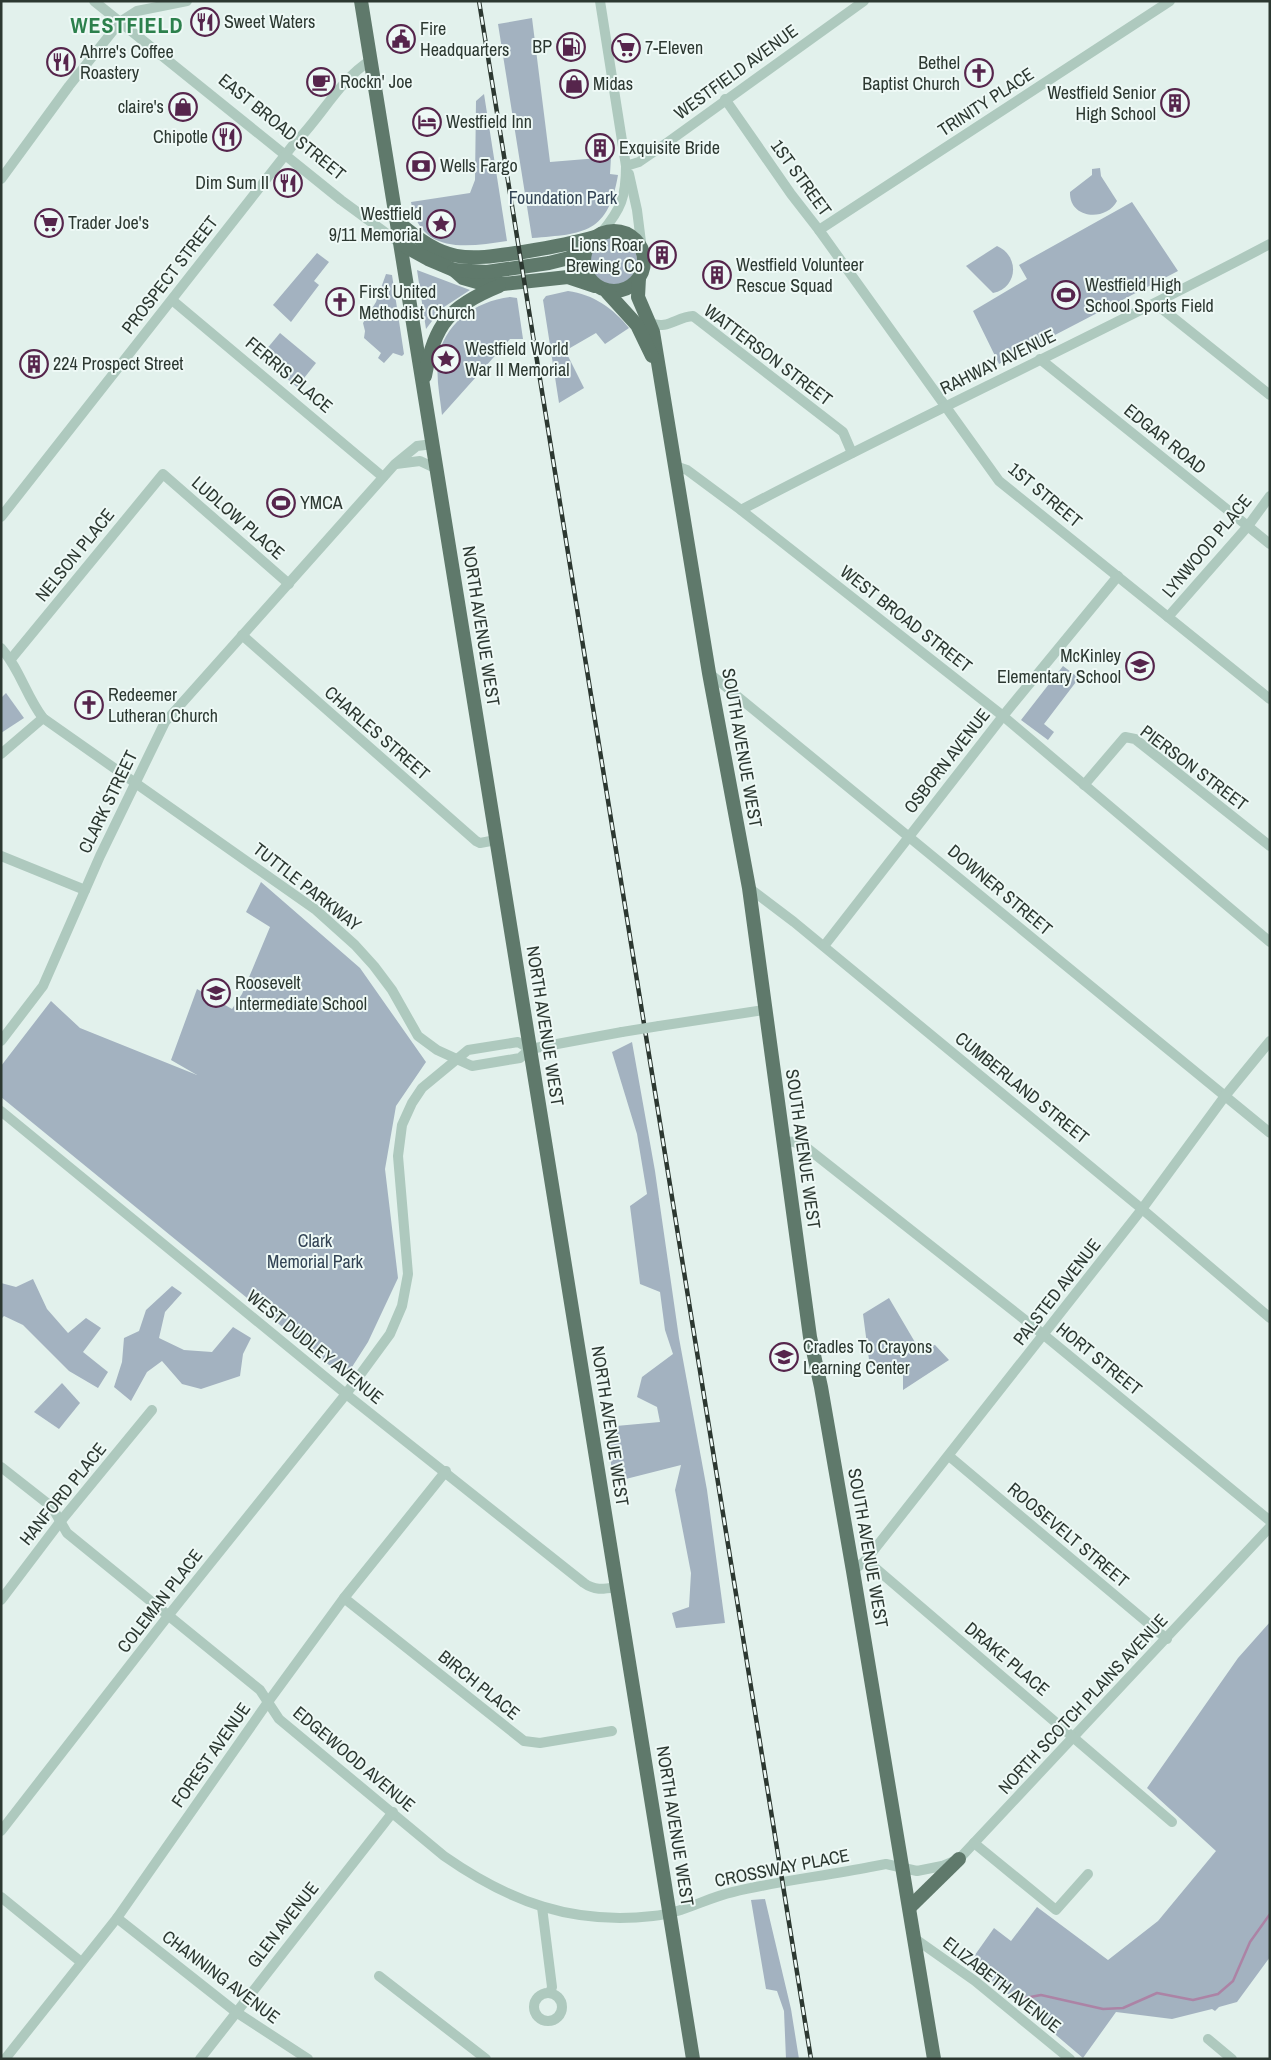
<svg xmlns="http://www.w3.org/2000/svg" width="1271" height="2060" font-family="'Archivo Narrow',sans-serif">
<style>
.green{fill:#a3b2c0}
.lines{fill:none;stroke-linecap:round;stroke-linejoin:round}
.stream{stroke:#ac83a5;stroke-width:2.5}
.minor{stroke:#aec9be;stroke-width:10}
.major{stroke:#5f796b;stroke-width:14}
.rail-casing{stroke:#2c3831;stroke-width:4.5}
.rail{stroke:#eef9f6;stroke-width:2.5;stroke-dasharray:8;stroke-linecap:butt}
.minor-bridge{stroke:#aec9be;stroke-width:10}
.labels{text-anchor:middle;stroke-width:4;stroke-linejoin:round;paint-order:stroke}
.poi-label{font-size:18px;fill:#2c3831;stroke:#eef9f6;text-anchor:start}
.street-label{font-size:18px;fill:#2c3831;stroke:#eef9f6}
.park-label{font-size:18px;fill:#324354;stroke:#eef9f6}
.district-label{font-size:22px;font-weight:bold;letter-spacing:1px;fill:#2c804c;stroke:#eef9f6}
</style>
<rect width="100%" height="100%" fill="#e2f1ec"/>
<!-- green -->
<g class="green">
<path d="M 532,18 L 550,162 L 611,157 L 610,174 L 618,175 C 608,233 585,234 532,238 L 498,24 Z"/>
<path d="M 484,94 L 507,241 C 467,247 420,255 411,202 L 470,193 L 475,180 L 476,101 Z"/>
<path d="M 1100,168 L 1101,176 L 1117,201 C 1106,222 1069,219 1070,192 L 1092,175 L 1092,169 Z"/>
<path d="M 1132,202 L 1178,271 L 999,364 L 973,311 L 1027,279 L 1019,265 Z"/>
<circle cx="613" cy="261" r="24"/>
<path d="M 997,246 C 1020,256 1018,288 993,293 L 966,266 Z"/>
<path d="M 317,253 L 329,262 L 314,281 L 319,285 L 291,322 L 273,305 Z"/>
<path d="M 417,270 L 470,290 L 441,309 L 426,329 Z"/>
<path d="M 386,274 L 392,275 L 404,354 L 402,356 L 393,353 L 384,363 L 378,358 L 381,353 L 364,338 L 365,331 L 363,323 L 376,302 Z"/>
<path d="M 568,291 C 593,294 614,309 629,328 L 605,344 L 596,333 L 570,348 L 568,356 L 584,388 L 559,403 L 543,300 L 546,296 Z"/>
<path d="M 510,297 L 517,298 L 523,339 L 510,339 L 442,415 C 440,397 436,379 438,361 C 442,325 475,301 510,297 Z"/>
<path d="M 280,333 L 316,363 L 297,387 L 260,357 Z"/>
<path d="M 1063,666 L 1079,678 L 1044,724 L 1054,732 L 1048,740 L 1021,720 Z"/>
<path d="M 6,693 L 24,718 L 1,733 L 1,698 Z"/>
<path d="M 261,882 L 360,968 L 426,1062 L 396,1106 L 385,1169 L 398,1278 L 368,1342 L 345,1378 L 1,1097 L 1,1066 L 51,1001 L 80,1028 L 197,1075 L 171,1060 L 197,989 L 232,1009 L 242,994 L 270,927 L 246,912 Z"/>
<path d="M 632,1042 L 655,1171 L 679,1338 L 707,1490 L 725,1623 L 676,1628 L 672,1613 L 689,1607 L 691,1573 L 675,1490 L 681,1465 L 614,1482 L 605,1427 L 660,1422 L 657,1407 L 637,1397 L 642,1377 L 673,1354 L 665,1330 L 660,1292 L 640,1284 L 630,1206 L 647,1194 L 637,1134 L 612,1052 Z"/>
<path d="M 33,1279 L 47,1309 L 68,1333 L 86,1318 L 101,1328 L 83,1352 L 108,1372 L 98,1388 L 69,1371 L 23,1325 L 4,1316 L 1,1319 L 1,1283 L 16,1287 Z"/>
<path d="M 172,1286 L 182,1293 L 165,1312 L 159,1338 L 184,1350 L 212,1352 L 233,1327 L 251,1338 L 243,1354 L 240,1376 L 201,1389 L 182,1384 L 162,1361 L 147,1372 L 131,1401 L 114,1387 L 122,1362 L 124,1338 L 139,1331 L 146,1310 Z"/>
<path d="M 889,1298 L 919,1349 L 935,1345 L 949,1360 L 903,1390 L 903,1370 L 870,1367 L 863,1314 Z"/>
<path d="M 62,1383 L 80,1403 L 59,1429 L 34,1412 Z"/>
<path d="M 1270,1622 L 1270,1957 L 1237,2002 L 1219,2007 L 1215,2011 L 1212,2009 L 1172,2019 L 1116,2012 L 1083,2058 L 970,1962 L 994,1928 L 1011,1941 L 1037,1907 L 1108,1960 L 1158,1921 L 1216,1851 L 1147,1788 L 1238,1658 Z"/>
<path d="M 765,1899 L 791,2009 L 799,2059 L 786,2059 L 784,2011 L 777,1991 L 766,1989 L 751,1900 Z"/>
</g>
<g class="lines">
<!-- stream -->
<path class="stream" d="M 1025,1998 L 1041,1995 L 1103,2009 L 1123,2008 L 1157,1993 L 1193,2000 L 1218,1994 L 1233,1981 L 1250,1942 L 1270,1914"/>
<!-- minor -->
<g class="minor">
<path d="M 94,1 L 341,200 L 401,244"/>
<path d="M 600,1 L 626,166 C 626,197 621,209 602,232"/>
<path d="M 725,99 L 791,194 L 819,230 L 999,481 L 1270,699"/>
<path d="M 626,166 L 639,162 L 668,142 L 864,1"/>
<path d="M 629,174 L 637,210 L 642,250"/>
<path d="M 1,179 L 69,86 L 120,22 L 137,11 L 187,1"/>
<path d="M 819,230 L 1170,1"/>
<path d="M 172,300 L 383,477"/>
<path d="M 1156,304 L 1270,395"/>
<path d="M 650,323 C 668,330 676,317 693,316 L 843,432 L 852,453"/>
<path d="M 1040,359 L 1270,544"/>
<path d="M 396,464 L 420,461 L 437,469"/>
<path d="M 675,466 L 687,470 L 741,510 L 1003,716 L 1270,942"/>
<path d="M 741,510 C 916,418 1095,336 1270,244"/>
<path d="M 1,517 L 293,145 C 320,119 339,80 371,60"/>
<path d="M 1168,617 L 1248,526 L 1270,496"/>
<path d="M 242,635 L 476,841 L 480,843 L 496,840"/>
<path d="M 1,648 C 20,669 26,696 43,718 L 316,910 L 355,945 L 374,966 L 392,990 L 418,1036 L 437,1050 L 472,1066 L 520,1058 L 530,1049 L 622,1032"/>
<path d="M 11,659 L 163,474 L 289,584"/>
<path d="M 709,673 L 1270,1133"/>
<path d="M 1,754 L 43,718"/>
<path d="M 1084,785 L 1125,737 L 1135,739 L 1270,846"/>
<path d="M 1,856 L 85,890"/>
<path d="M 749,888 L 794,922 L 1142,1209 L 1270,1318"/>
<path d="M 824,946 L 1003,716 L 1118,576"/>
<path d="M 659,1026 L 764,1010"/>
<path d="M 1,1041 L 43,986 L 100,856 L 165,722 L 395,464 L 417,446 L 433,444"/>
<path d="M 1,1111 L 346,1394 L 584,1583 C 595,1591 604,1589 617,1587"/>
<path d="M 784,1141 L 794,1142 L 807,1148 L 1044,1335 L 1270,1521"/>
<path d="M 949,1456 L 1167,1639"/>
<path d="M 1,1467 L 52,1507 L 67,1533 L 260,1690 L 279,1719 L 444,1856 C 510,1902 572,1925 653,1916 C 680,1914 706,1898 733,1892 C 778,1881 825,1876 870,1867 L 886,1864 L 917,1871 L 942,1866 L 959,1859 L 1270,1527"/>
<path d="M 866,1560 L 1172,1822"/>
<path d="M 853,1571 L 866,1560 L 1142,1209 L 1225,1096 L 1270,1041"/>
<path d="M 344,1598 L 524,1741 L 540,1743 L 612,1731"/>
<path d="M 1,1600 L 60,1522 L 152,1410"/>
<path d="M 1,1831 L 168,1616 L 346,1394 L 390,1334 L 402,1306 L 408,1274 L 398,1156 L 402,1125 L 412,1103 L 422,1088 L 468,1050 L 518,1042 L 530,1049"/>
<path d="M 974,1843 L 1056,1910 L 1088,1874"/>
<path d="M 1,1897 L 81,1962"/>
<path d="M 542,1907 L 552,1987 L 550,1993"/>
<path d="M 117,1918 L 236,2012 L 308,2059"/>
<path d="M 914,1938 L 975,1981 L 1070,2059"/>
<path d="M 379,1976 L 486,2059"/>
<circle cx="548" cy="2007" r="14"/>
<path d="M 1208,2039 L 1232,2059"/>
<path d="M 5,2059 L 117,1918 L 268,1702 L 344,1598 L 446,1471"/>
<path d="M 200,2059 L 393,1812"/>
</g>
<!-- major -->
<g class="major">
<path d="M 361,1 L 693,2059"/>
<path d="M 398,222 C 446,263 463,261 523,252 C 547,248 571,244 595,237"/>
<circle cx="614" cy="261" r="30"/>
<path d="M 401,244 L 428,259 L 454,270 L 463,278 L 477,282 L 503,284 L 568,277 L 595,286"/>
<path d="M 454,270 L 487,272 L 549,263 L 569,258 L 588,245"/>
<path d="M 639,278 L 638,297 L 653,332 L 709,673 L 749,888 L 810,1337 L 821,1387 L 853,1571 L 934,2059"/>
<path d="M 607,292 L 637,325 L 652,356"/>
<path d="M 425,376 C 434,324 450,306 499,286"/>
<path d="M 910,1907 L 959,1859"/>
</g>
<defs>
<path id="rail" d="M 479,1 L 811,2059"/>
</defs>
<!-- rail casing -->
<use href="#rail" class="rail-casing"/>
<!-- rail -->
<use href="#rail" class="rail"/>
<!-- minor-bridge -->
<path class="minor-bridge" d="M 622,1032 L 659,1026"/>
</g>
<!-- icons -->
<defs>
<symbol id="restaurant-ring" viewBox="-11 -11 22 22"><circle r="9.5" fill="#eef9f6" stroke="#56254c" stroke-width="1.5"/><path d="M-5-6h1v4h1v-4h1v4h1v-4h1v5L-1.5 .5V6h-2V.5L-5-1ZM5-6V6H3V1.5H1.5Q1.5-4 5-6Z" fill="#56254c"/></symbol>
<symbol id="civic-ring" viewBox="-11 -11 22 22"><circle r="9.5" fill="#eef9f6" stroke="#56254c" stroke-width="1.5"/><path d="M-.6-6.5H3V-4.5H.6V-3L4-1V1h2V6H-6V1h2V-1L-.6-3ZM-1.2 2.5V6h2.4V2.5Z" fill="#56254c"/></symbol>
<symbol id="fuel-ring" viewBox="-11 -11 22 22"><circle r="9.5" fill="#eef9f6" stroke="#56254c" stroke-width="1.5"/><path d="M-5.5-6h7V0h2V4h1.3V-2.5L3-4.5l.8-.8L6-3V5H2.5V1h-1V6h-7ZM-4.2-4.7v3.2H.2V-4.7Z" fill="#56254c"/></symbol>
<symbol id="supermarket-ring" viewBox="-11 -11 22 22"><circle r="9.5" fill="#eef9f6" stroke="#56254c" stroke-width="1.5"/><path d="M-6-5.5h2.5l.6 2H6L4.5 2H-2.5L-4.4-4H-6ZM-1.5 3.2a1.3 1.3 0 1 0 .1 0ZM3 3.2a1.3 1.3 0 1 0 .1 0Z" fill="#56254c"/></symbol>
<symbol id="church-ring" viewBox="-11 -11 22 22"><circle r="9.5" fill="#eef9f6" stroke="#56254c" stroke-width="1.5"/><path d="M-1.2-6h2.4v3.5h3.3v2.4h-3.3V6h-2.4V-.1h-3.3v-2.4h3.3Z" fill="#56254c"/></symbol>
<symbol id="cafe-ring" viewBox="-11 -11 22 22"><circle r="9.5" fill="#eef9f6" stroke="#56254c" stroke-width="1.5"/><path d="M-5.5-4.5H6V0H3Q3 3.5 0 3.5H-2.5Q-5.5 3.5-5.5 0ZM3-3.2v2h1.7v-2ZM-6 4.5H4V6H-6Z" fill="#56254c"/></symbol>
<symbol id="shop-ring" viewBox="-11 -11 22 22"><circle r="9.5" fill="#eef9f6" stroke="#56254c" stroke-width="1.5"/><path d="M-5-2.5h2.3a2.7 3.5 0 0 1 5.4 0H5L5.5 6h-11ZM-1.5-2.5h3a1.5 2.3 0 0 0-3 0Z" fill="#56254c"/></symbol>
<symbol id="building-ring" viewBox="-11 -11 22 22"><circle r="9.5" fill="#eef9f6" stroke="#56254c" stroke-width="1.5"/><path d="M-4-6H4V6H1V3H-1V6H-4ZM-2.5-4.3h1.7v1.8h-1.7ZM.8-4.3h1.7v1.8H.8ZM-2.5-1h1.7V.8h-1.7ZM.8-1h1.7V.8H.8Z" fill="#56254c"/></symbol>
<symbol id="hotel-ring" viewBox="-11 -11 22 22"><circle r="9.5" fill="#eef9f6" stroke="#56254c" stroke-width="1.5"/><path d="M-6-4.5h1.5V1H6V5H4.5V3h-9V5H-6ZM-4 0a1.8 1.8 0 1 1 3.6 0ZM.5 0V-2.5h3Q6-2.5 6 0Z" fill="#56254c"/></symbol>
<symbol id="bank-ring" viewBox="-11 -11 22 22"><circle r="9.5" fill="#eef9f6" stroke="#56254c" stroke-width="1.5"/><path d="M-6-4H6V4H-6ZM0-2.3a2.3 2.3 0 1 0 0 4.6a2.3 2.3 0 1 0 0-4.6Z" fill="#56254c"/></symbol>
<symbol id="sight-ring" viewBox="-11 -11 22 22"><circle r="9.5" fill="#eef9f6" stroke="#56254c" stroke-width="1.5"/><path d="M0-6L1.8-2.2L6-1.7L2.9 1.2L3.7 5.4L0 3.3L-3.7 5.4L-2.9 1.2L-6-1.7L-1.8-2.2Z" fill="#56254c"/></symbol>
<symbol id="stadium-ring" viewBox="-11 -11 22 22"><circle r="9.5" fill="#eef9f6" stroke="#56254c" stroke-width="1.5"/><path d="M0-5a6.5 5 0 1 0 0 10a6.5 5 0 1 0 0-10ZM-3.5-1.8h7v3.6h-7Z" fill="#56254c"/></symbol>
<symbol id="school-ring" viewBox="-11 -11 22 22"><circle r="9.5" fill="#eef9f6" stroke="#56254c" stroke-width="1.5"/><path d="M0-5L7-2L0 1L-7-2ZM-4 1L0 2.5L4 1V4Q0 6-4 4Z" fill="#56254c"/></symbol>
</defs>
<g fill-rule="evenodd">
<use href="#restaurant-ring" x="189" y="6" width="32" height="32"/>
<use href="#civic-ring" x="385" y="23" width="32" height="32"/>
<use href="#fuel-ring" x="555" y="31" width="32" height="32"/>
<use href="#supermarket-ring" x="610" y="32" width="32" height="32"/>
<use href="#restaurant-ring" x="45" y="46" width="32" height="32"/>
<use href="#church-ring" x="963" y="57" width="32" height="32"/>
<use href="#cafe-ring" x="305" y="66" width="32" height="32"/>
<use href="#shop-ring" x="558" y="68" width="32" height="32"/>
<use href="#building-ring" x="1159" y="87" width="32" height="32"/>
<use href="#shop-ring" x="167" y="91" width="32" height="32"/>
<use href="#hotel-ring" x="411" y="106" width="32" height="32"/>
<use href="#restaurant-ring" x="211" y="121" width="32" height="32"/>
<use href="#building-ring" x="584" y="132" width="32" height="32"/>
<use href="#bank-ring" x="405" y="150" width="32" height="32"/>
<use href="#restaurant-ring" x="272" y="167" width="32" height="32"/>
<use href="#supermarket-ring" x="33" y="207" width="32" height="32"/>
<use href="#sight-ring" x="425" y="208" width="32" height="32"/>
<use href="#building-ring" x="646" y="239" width="32" height="32"/>
<use href="#building-ring" x="701" y="259" width="32" height="32"/>
<use href="#stadium-ring" x="1050" y="279" width="32" height="32"/>
<use href="#church-ring" x="324" y="286" width="32" height="32"/>
<use href="#sight-ring" x="430" y="343" width="32" height="32"/>
<use href="#building-ring" x="18" y="348" width="32" height="32"/>
<use href="#stadium-ring" x="265" y="487" width="32" height="32"/>
<use href="#school-ring" x="1124" y="650" width="32" height="32"/>
<use href="#church-ring" x="73" y="689" width="32" height="32"/>
<use href="#school-ring" x="200" y="977" width="32" height="32"/>
<use href="#school-ring" x="768" y="1341" width="32" height="32"/>
</g>
<g class="labels">
<!-- poi labels -->
<g class="poi-label">
<text x="224" y="28">Sweet Waters</text>
<text x="420" y="35">Fire<tspan x="420" dy="21">Headquarters</tspan></text>
<text x="552" y="53" text-anchor="end">BP</text>
<text x="645" y="54">7-Eleven</text>
<text x="80" y="58">Ahrre's Coffee<tspan x="80" dy="21">Roastery</tspan></text>
<text x="960" y="69" text-anchor="end">Bethel<tspan x="960" dy="21">Baptist Church</tspan></text>
<text x="340" y="88">Rockn' Joe</text>
<text x="593" y="90">Midas</text>
<text x="1156" y="99" text-anchor="end">Westfield Senior<tspan x="1156" dy="21">High School</tspan></text>
<text x="164" y="113" text-anchor="end">claire's</text>
<text x="446" y="128">Westfield Inn</text>
<text x="208" y="143" text-anchor="end">Chipotle</text>
<text x="619" y="154">Exquisite Bride</text>
<text x="440" y="172">Wells Fargo</text>
<text x="269" y="189" text-anchor="end">Dim Sum II</text>
<text x="422" y="220" text-anchor="end">Westfield<tspan x="422" dy="21">9/11 Memorial</tspan></text>
<text x="68" y="229">Trader Joe's</text>
<text x="643" y="251" text-anchor="end">Lions Roar<tspan x="643" dy="21">Brewing Co</tspan></text>
<text x="736" y="271">Westfield Volunteer<tspan x="736" dy="21">Rescue Squad</tspan></text>
<text x="1085" y="291">Westfield High<tspan x="1085" dy="21">School Sports Field</tspan></text>
<text x="359" y="298">First United<tspan x="359" dy="21">Methodist Church</tspan></text>
<text x="465" y="355">Westfield World<tspan x="465" dy="21">War II Memorial</tspan></text>
<text x="53" y="370">224 Prospect Street</text>
<text x="300" y="509">YMCA</text>
<text x="1121" y="662" text-anchor="end">McKinley<tspan x="1121" dy="21">Elementary School</tspan></text>
<text x="108" y="701">Redeemer<tspan x="108" dy="21">Lutheran Church</tspan></text>
<text x="235" y="989">Roosevelt<tspan x="235" dy="21">Intermediate School</tspan></text>
<text x="803" y="1353">Cradles To Crayons<tspan x="803" dy="21">Learning Center</tspan></text>
</g>
<!-- street labels -->
<g class="street-label">
<text transform="translate(736 72) rotate(-36)" y="6">WESTFIELD AVENUE</text>
<text transform="translate(986 102) rotate(-33)" y="6">TRINITY PLACE</text>
<text transform="translate(282 127) rotate(39)" y="6">EAST BROAD STREET</text>
<text transform="translate(801 178) rotate(54)" y="6">1ST STREET</text>
<text transform="translate(170 275) rotate(-52)" y="6">PROSPECT STREET</text>
<text transform="translate(768 355) rotate(37)" y="6">WATTERSON STREET</text>
<text transform="translate(998 362) rotate(-26)" y="6">RAHWAY AVENUE</text>
<text transform="translate(289 375) rotate(40)" y="6">FERRIS PLACE</text>
<text transform="translate(1165 439) rotate(39)" y="6">EDGAR ROAD</text>
<text transform="translate(1045 495) rotate(40)" y="6">1ST STREET</text>
<text transform="translate(238 518) rotate(41)" y="6">LUDLOW PLACE</text>
<text transform="translate(1207 546) rotate(-50)" y="6">LYNWOOD PLACE</text>
<text transform="translate(75 555) rotate(-51)" y="6">NELSON PLACE</text>
<text transform="translate(906 619) rotate(38)" y="6">WEST BROAD STREET</text>
<text transform="translate(481 626) rotate(81)" y="6">NORTH AVENUE WEST</text>
<text transform="translate(377 733) rotate(41)" y="6">CHARLES STREET</text>
<text transform="translate(742 748) rotate(80)" y="6">SOUTH AVENUE WEST</text>
<text transform="translate(947 761) rotate(-52)" y="6">OSBORN AVENUE</text>
<text transform="translate(1194 768) rotate(37)" y="6">PIERSON STREET</text>
<text transform="translate(108 802) rotate(-64)" y="6">CLARK STREET</text>
<text transform="translate(307 887) rotate(38)" y="6">TUTTLE PARKWAY</text>
<text transform="translate(1000 890) rotate(40)" y="6">DOWNER STREET</text>
<text transform="translate(545 1026) rotate(81)" y="6">NORTH AVENUE WEST</text>
<text transform="translate(1022 1088) rotate(39)" y="6">CUMBERLAND STREET</text>
<text transform="translate(803 1149) rotate(82)" y="6">SOUTH AVENUE WEST</text>
<text transform="translate(1057 1292) rotate(-52)" y="6">PALSTED AVENUE</text>
<text transform="translate(315 1347) rotate(39)" y="6">WEST DUDLEY AVENUE</text>
<text transform="translate(1099 1359) rotate(39)" y="6">HORT STREET</text>
<text transform="translate(610 1426) rotate(81)" y="6">NORTH AVENUE WEST</text>
<text transform="translate(63 1494) rotate(-51)" y="6">HANFORD PLACE</text>
<text transform="translate(1068 1535) rotate(40)" y="6">ROOSEVELT STREET</text>
<text transform="translate(868 1548) rotate(80)" y="6">SOUTH AVENUE WEST</text>
<text transform="translate(160 1601) rotate(-52)" y="6">COLEMAN PLACE</text>
<text transform="translate(1007 1659) rotate(40)" y="6">DRAKE PLACE</text>
<text transform="translate(479 1685) rotate(39)" y="6">BIRCH PLACE</text>
<text transform="translate(1083 1704) rotate(-47)" y="6">NORTH SCOTCH PLAINS AVENUE</text>
<text transform="translate(211 1755) rotate(-55)" y="6">FOREST AVENUE</text>
<text transform="translate(354 1759) rotate(40)" y="6">EDGEWOOD AVENUE</text>
<text transform="translate(675 1826) rotate(81)" y="6">NORTH AVENUE WEST</text>
<text transform="translate(782 1868) rotate(-11)" y="6">CROSSWAY PLACE</text>
<text transform="translate(283 1925) rotate(-52)" y="6">GLEN AVENUE</text>
<text transform="translate(221 1977) rotate(37)" y="6">CHANNING AVENUE</text>
<text transform="translate(1002 1985) rotate(38)" y="6">ELIZABETH AVENUE</text>
</g>
<!-- park labels -->
<g class="park-label">
<text x="563" y="204">Foundation Park</text>
<text x="315" y="1247">Clark<tspan x="315" dy="21">Memorial Park</tspan></text>
</g>
<!-- district labels -->
<g class="district-label">
<text x="127" y="33">WESTFIELD</text>
</g>
</g>
<!-- border -->
<rect width="1271" height="2060" fill="none" stroke="#2c3831" stroke-width="5"/>
</svg>
